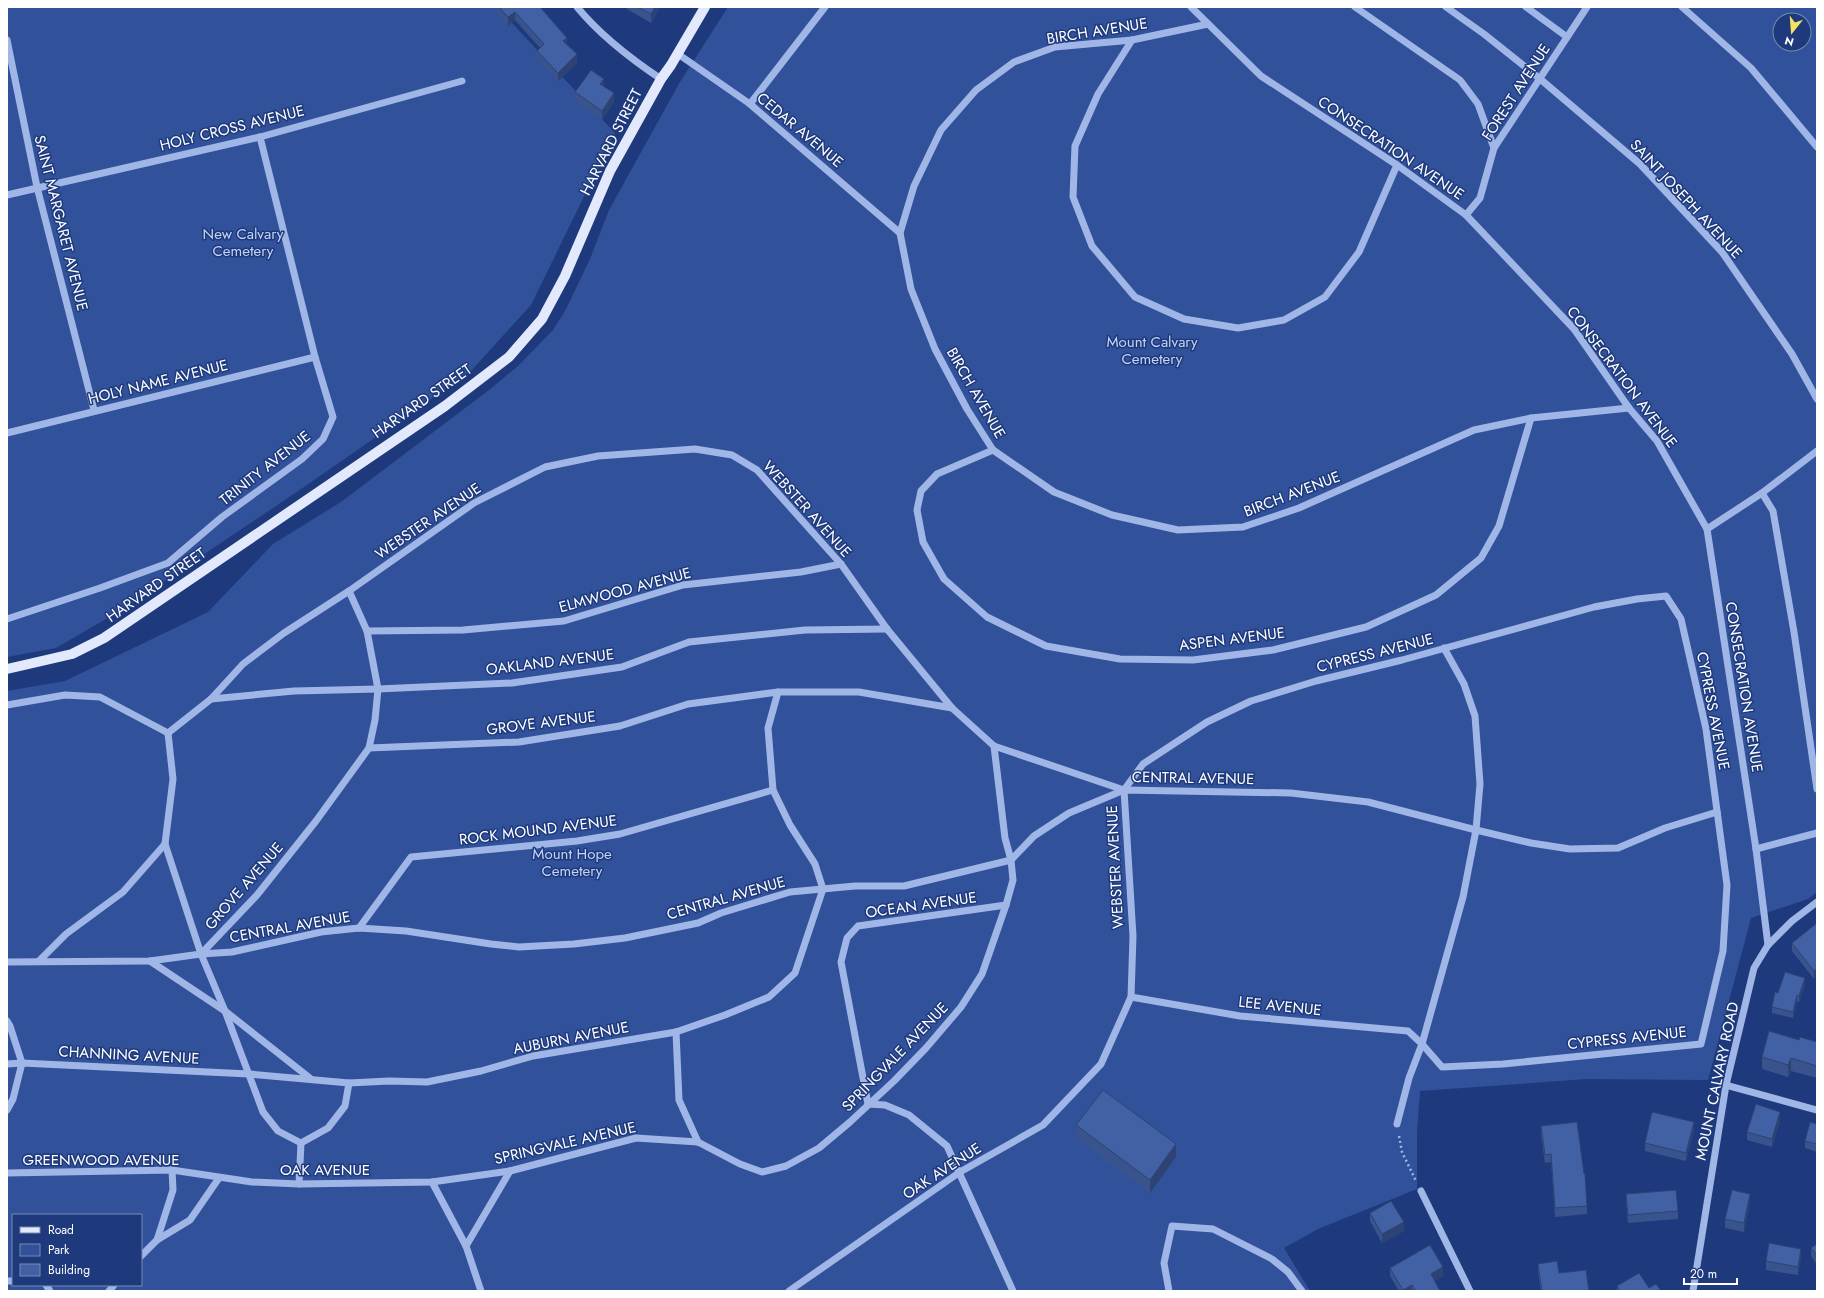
<svg xmlns="http://www.w3.org/2000/svg" width="1824" height="1298" font-family="Jost,sans-serif">
<style>
.green{fill:#31519b;fill-rule:evenodd}
.lines{fill:none;stroke-linecap:round;stroke-linejoin:round}
.path{stroke:#a0b6e7;stroke-width:2.5;stroke-dasharray:2 3;stroke-linecap:butt}
.minor{stroke:#a0b6e7;stroke-width:7}
.major{stroke:#e2e9fd;stroke-width:10}
.wall{fill:#39538d}
.shaded-wall{fill:#2e4373}
.building{fill:#4260a4;stroke:#2e4373}
.labels{text-anchor:middle;stroke-width:3;stroke-linejoin:round;paint-order:stroke}
.street-label{font-size:15px;fill:#fff;stroke:#1e3a7d}
.park-label{font-size:15px;fill:#c4d3f6;stroke:#1e3a7d}
</style>
<rect width="100%" height="100%" fill="#1e3a7d"/>
<!-- green -->
<g class="green">
<path d="M 7,7 L 497,7 L 615,133 L 531,305 L 471,371 L 307,485 L 123,609 L 56,648 L 7,657 Z"/>
<path d="M 728,7 L 1817,7 L 1817,892 L 1808,899 L 1751,918 L 1708,1080 L 1587,1079 L 1420,1091 L 1417,1133 L 1417,1189 L 1318,1229 L 1284,1248 L 1310,1291 L 7,1291 L 7,691 L 65,681 L 208,612 L 273,544 L 341,502 L 489,390 L 518,366 L 553,330 L 566,309 L 590,259 L 609,210 L 680,82 ZM 1780,20 L 1804,20 L 1804,44 L 1780,44 ZM 13,1215 L 141,1215 L 141,1285 L 13,1285 Z"/>
</g>
<g class="lines">
<!-- path -->
<path class="path" d="M 1399,1136 L 1402,1152 L 1416,1181"/>
<!-- minor -->
<g class="minor">
<path d="M 577,7 C 600,35 631,59 661,79"/>
<path d="M 1191,7 L 1261,76 L 1397,165 L 1466,215 L 1574,329 L 1629,408 L 1657,441 L 1707,529 L 1756,849 L 1768,945"/>
<path d="M 1355,7 L 1460,80 L 1478,104 L 1494,148"/>
<path d="M 1446,7 L 1484,34 L 1539,78 L 1640,164 L 1722,252 L 1792,354 L 1817,399"/>
<path d="M 1526,7 L 1567,37"/>
<path d="M 1682,7 L 1751,68 L 1817,147"/>
<path d="M 1208,24 L 1132,40 L 1055,47 L 1014,62 L 976,90 L 941,130 L 914,186 L 900,233 L 911,289 L 935,349 L 967,409 L 993,450 L 1054,492 L 1112,515 L 1178,530 L 1243,527 L 1299,508 L 1474,430 L 1531,418 L 1629,408"/>
<path d="M 7,40 L 37,187 L 94,410"/>
<path d="M 1132,40 L 1098,94 L 1075,146 L 1073,197 L 1092,246 L 1135,297 L 1184,319 L 1238,328 L 1284,320 L 1325,297 L 1359,252 L 1397,165"/>
<path d="M 678,54 L 750,104 L 900,233"/>
<path d="M 750,104 L 825,7"/>
<path d="M 7,195 L 260,137 L 462,81"/>
<path d="M 1466,215 L 1480,198 L 1494,148 L 1587,7"/>
<path d="M 7,433 L 315,357"/>
<path d="M 993,450 L 937,474 L 921,491 L 917,510 L 923,542 L 944,579 L 987,617 L 1046,646 L 1120,659 L 1193,660 L 1273,650 L 1366,627 L 1436,595 L 1481,558 L 1499,526 L 1531,418"/>
<path d="M 1762,493 L 1773,511 L 1794,632 L 1817,789"/>
<path d="M 1707,529 L 1762,493 L 1817,451"/>
<path d="M 349,591 L 367,631 L 378,689 L 375,720 L 369,748"/>
<path d="M 7,619 L 100,588 L 168,563 L 222,517 L 302,459 L 323,439 L 333,417 L 315,357 L 260,137"/>
<path d="M 367,631 L 463,630 L 564,621 L 683,585 L 801,572 L 841,564"/>
<path d="M 778,692 L 768,728 L 773,790 L 790,825 L 815,864 L 823,889"/>
<path d="M 211,699 L 294,691 L 378,689 L 512,683 L 622,667 L 689,642 L 805,630 L 887,629"/>
<path d="M 7,705 L 65,695 L 100,697 L 168,733"/>
<path d="M 168,733 L 211,699 L 243,664 L 284,633 L 349,591 L 474,503 L 545,467 L 598,456 L 695,449 L 732,455 L 757,470 L 841,564 L 887,629 L 952,708 L 994,746 L 1124,790"/>
<path d="M 168,733 L 173,779 L 165,844 L 201,954 L 225,1011 L 263,1112 L 278,1131 L 301,1143"/>
<path d="M 1124,790 L 1143,764 L 1207,722 L 1251,701 L 1316,681 L 1402,660 L 1594,607 L 1637,599 L 1666,596 L 1681,619 L 1706,729 L 1727,885 L 1723,951 L 1701,1044 L 1503,1064 L 1442,1067 L 1422,1044 L 1408,1031 L 1240,1016 L 1131,997"/>
<path d="M 1756,849 L 1817,833"/>
<path d="M 359,928 L 411,857 L 577,841 L 620,834 L 773,790"/>
<path d="M 201,954 L 257,895 L 316,821 L 369,748 L 519,742 L 620,726 L 688,704 L 778,692 L 859,692 L 952,708"/>
<path d="M 39,961 L 66,934 L 123,892 L 165,844"/>
<path d="M 150,961 L 225,1011 L 311,1079"/>
<path d="M 7,962 L 150,961 L 201,954 L 232,952 L 321,932 L 359,928 L 406,931 L 491,944 L 519,947 L 574,944 L 625,938 L 698,923 L 721,913 L 790,892 L 855,886 L 904,886 L 1011,860 L 1034,836 L 1069,813 L 1124,790 L 1291,793 L 1368,802 L 1476,830 L 1531,843 L 1570,849 L 1618,848 L 1665,828 L 1717,812"/>
<path d="M 7,1021 L 10,1026 L 22,1063 L 13,1099 L 7,1110"/>
<path d="M 676,1032 L 679,1100 L 698,1142"/>
<path d="M 7,1064 L 22,1063 L 249,1074 L 349,1083 L 389,1081 L 427,1082 L 481,1071 L 533,1056 L 676,1032 L 725,1015 L 769,997 L 795,973 L 823,889"/>
<path d="M 1726,1085 L 1817,1110"/>
<path d="M 868,1104 L 841,962 L 847,938 L 858,926 L 1006,905"/>
<path d="M 868,1104 L 885,1105 L 909,1115 L 947,1146 L 1013,1291"/>
<path d="M 1397,1124 L 1409,1078 L 1422,1044 L 1463,897 L 1476,830 L 1480,784 L 1475,716 L 1464,684 L 1444,648"/>
<path d="M 301,1143 L 328,1128 L 345,1106 L 349,1083"/>
<path d="M 7,1173 L 172,1170 L 252,1182 L 299,1184 L 432,1182 L 510,1171 L 636,1138 L 698,1142 L 740,1164 L 762,1172 L 786,1166 L 819,1148 L 850,1122 L 894,1081 L 926,1048 L 961,1007 L 982,974 L 1006,905 L 1013,880 L 1011,860 L 1005,838 L 994,746"/>
<path d="M 432,1182 L 466,1246 L 481,1291"/>
<path d="M 299,1184 L 301,1143"/>
<path d="M 1421,1191 L 1470,1291"/>
<path d="M 157,1240 L 173,1190 L 172,1170"/>
<path d="M 466,1246 L 510,1171"/>
<path d="M 141,1256 L 157,1240 L 190,1220 L 219,1178"/>
<path d="M 7,1281 L 13,1281"/>
<path d="M 46,1285 L 50,1291"/>
<path d="M 109,1291 L 114,1285"/>
<path d="M 789,1291 L 960,1172 L 1043,1125 L 1101,1064 L 1131,997 L 1133,936 L 1124,790"/>
<path d="M 1169,1291 L 1164,1263 L 1172,1226 L 1213,1229 L 1272,1259 L 1288,1272 L 1302,1291"/>
<path d="M 1693,1291 L 1726,1085 L 1754,968 L 1768,945 L 1792,921 L 1817,902"/>
</g>
<!-- major -->
<path class="major" d="M 7,669 L 72,654 L 104,638 L 445,406 L 509,357 L 542,319 L 565,276 L 610,171 L 661,79 L 671,65 L 705,7"/>
</g>
<!-- wall -->
<g class="wall">
<path d="M 492,7 L 540,7 L 567,44 L 577,63 L 558,81 L 537,60 L 537,51 L 540,48 L 515,20 L 508,26 Z"/>
<path d="M 627,7 L 660,7 L 651,23 L 627,9 Z"/>
<path d="M 604,86 L 614,102 L 602,120 L 575,101 L 575,92 Z"/>
<path d="M 1817,923 L 1814,979 L 1792,951 L 1792,943 Z"/>
<path d="M 1805,985 L 1799,1002 L 1797,1001 L 1793,1018 L 1772,1013 L 1772,1007 L 1778,993 Z"/>
<path d="M 1799,1040 L 1817,1042 L 1817,1078 L 1791,1071 L 1788,1077 L 1762,1069 L 1762,1057 Z"/>
<path d="M 1780,1120 L 1772,1147 L 1747,1140 L 1747,1132 Z"/>
<path d="M 1817,1124 L 1817,1152 L 1805,1148 L 1805,1141 Z"/>
<path d="M 1076,1125 L 1176,1157 L 1150,1193 L 1076,1138 Z"/>
<path d="M 1541,1126 L 1584,1174 L 1587,1206 L 1587,1214 L 1555,1217 L 1551,1162 L 1545,1163 L 1541,1135 Z"/>
<path d="M 1694,1130 L 1686,1161 L 1645,1151 L 1645,1143 Z"/>
<path d="M 1626,1194 L 1678,1211 L 1678,1219 L 1628,1223 L 1626,1202 Z"/>
<path d="M 1750,1202 L 1744,1232 L 1725,1228 L 1725,1219 Z"/>
<path d="M 1370,1213 L 1404,1231 L 1382,1243 L 1370,1221 Z"/>
<path d="M 1817,1244 L 1817,1265 L 1811,1256 L 1811,1248 Z"/>
<path d="M 1801,1257 L 1798,1275 L 1766,1270 L 1766,1261 Z"/>
<path d="M 1538,1264 L 1559,1273 L 1589,1291 L 1541,1291 L 1538,1272 Z"/>
<path d="M 1390,1268 L 1443,1276 L 1434,1281 L 1440,1291 L 1399,1291 L 1390,1276 Z"/>
<path d="M 1617,1286 L 1649,1288 L 1661,1291 L 1617,1291 Z"/>
</g>
<!-- shaded-wall -->
<g class="shaded-wall">
<path d="M 655,7 L 660,7 L 651,23 L 651,14 Z"/>
<path d="M 515,12 L 515,20 L 508,26 L 508,17 Z"/>
<path d="M 567,38 L 567,46 L 563,41 Z"/>
<path d="M 577,54 L 577,63 L 558,81 L 558,73 Z"/>
<path d="M 604,79 L 604,87 L 600,84 Z"/>
<path d="M 614,93 L 614,102 L 602,120 L 602,111 Z"/>
<path d="M 1817,969 L 1817,977 L 1814,979 L 1814,971 Z"/>
<path d="M 1805,978 L 1805,985 L 1799,1002 L 1799,996 Z"/>
<path d="M 1797,995 L 1797,1001 L 1793,1018 L 1793,1012 Z"/>
<path d="M 1791,1058 L 1791,1071 L 1788,1077 L 1788,1065 Z"/>
<path d="M 1780,1112 L 1780,1120 L 1772,1147 L 1772,1139 Z"/>
<path d="M 1694,1122 L 1694,1130 L 1686,1161 L 1686,1153 Z"/>
<path d="M 1176,1144 L 1176,1157 L 1150,1193 L 1150,1180 Z"/>
<path d="M 1750,1194 L 1750,1202 L 1744,1232 L 1744,1223 Z"/>
<path d="M 1404,1222 L 1404,1231 L 1382,1243 L 1382,1234 Z"/>
<path d="M 1801,1249 L 1801,1257 L 1798,1275 L 1798,1267 Z"/>
<path d="M 1443,1267 L 1443,1276 L 1431,1283 L 1431,1274 Z"/>
<path d="M 1412,1285 L 1412,1291 L 1403,1291 L 1403,1290 Z"/>
</g>
<!-- building -->
<g class="building">
<path d="M 499,7 L 540,7 L 567,38 L 563,41 L 577,54 L 558,73 L 537,51 L 544,44 L 515,12 L 508,17 Z"/>
<path d="M 638,7 L 655,7 L 651,14 Z"/>
<path d="M 591,70 L 604,79 L 600,84 L 614,93 L 602,111 L 575,92 Z"/>
<path d="M 1817,923 L 1817,969 L 1814,971 L 1792,943 Z"/>
<path d="M 1785,972 L 1805,978 L 1799,996 L 1797,995 L 1793,1012 L 1772,1007 L 1775,992 L 1778,993 Z"/>
<path d="M 1769,1031 L 1799,1040 L 1800,1037 L 1817,1042 L 1817,1066 L 1791,1058 L 1788,1065 L 1762,1057 Z"/>
<path d="M 1103,1090 L 1176,1144 L 1150,1180 L 1076,1125 Z"/>
<path d="M 1756,1104 L 1780,1112 L 1772,1139 L 1747,1132 Z"/>
<path d="M 1652,1112 L 1694,1122 L 1686,1153 L 1645,1143 Z"/>
<path d="M 1577,1122 L 1584,1174 L 1585,1174 L 1587,1206 L 1555,1208 L 1551,1154 L 1545,1155 L 1541,1126 Z"/>
<path d="M 1810,1122 L 1817,1124 L 1817,1144 L 1805,1141 Z"/>
<path d="M 1676,1190 L 1678,1211 L 1628,1215 L 1626,1194 Z"/>
<path d="M 1732,1190 L 1750,1194 L 1744,1223 L 1725,1219 Z"/>
<path d="M 1391,1201 L 1404,1222 L 1382,1234 L 1370,1213 Z"/>
<path d="M 1769,1243 L 1801,1249 L 1798,1267 L 1766,1261 Z"/>
<path d="M 1817,1244 L 1817,1256 L 1811,1248 Z"/>
<path d="M 1430,1245 L 1443,1267 L 1431,1274 L 1440,1291 L 1416,1291 L 1412,1285 L 1403,1290 L 1390,1268 Z"/>
<path d="M 1557,1261 L 1559,1273 L 1586,1270 L 1589,1291 L 1542,1291 L 1538,1264 Z"/>
<path d="M 1639,1273 L 1649,1288 L 1656,1284 L 1661,1291 L 1620,1291 L 1617,1286 Z"/>
</g>
<g class="labels">
<!-- street labels -->
<g class="street-label">
<text transform="translate(1097 31) rotate(-9)" y="5">BIRCH AVENUE</text>
<text transform="translate(1516 92) rotate(-57)" y="5">FOREST AVENUE</text>
<text transform="translate(232 128) rotate(-14)" y="5">HOLY CROSS AVENUE</text>
<text transform="translate(800 130) rotate(40)" y="5">CEDAR AVENUE</text>
<text transform="translate(611 142) rotate(-63)" y="5">HARVARD STREET</text>
<text transform="translate(1391 148) rotate(34)" y="5">CONSECRATION AVENUE</text>
<text transform="translate(1686 199) rotate(47)" y="5">SAINT JOSEPH AVENUE</text>
<text transform="translate(61 223) rotate(76)" y="5">SAINT MARGARET AVENUE</text>
<text transform="translate(1622 377) rotate(53)" y="5">CONSECRATION AVENUE</text>
<text transform="translate(158 382) rotate(-14)" y="5">HOLY NAME AVENUE</text>
<text transform="translate(976 393) rotate(60)" y="5">BIRCH AVENUE</text>
<text transform="translate(422 401) rotate(-35)" y="5">HARVARD STREET</text>
<text transform="translate(265 468) rotate(-38)" y="5">TRINITY AVENUE</text>
<text transform="translate(1292 494) rotate(-21)" y="5">BIRCH AVENUE</text>
<text transform="translate(807 509) rotate(48)" y="5">WEBSTER AVENUE</text>
<text transform="translate(428 521) rotate(-34)" y="5">WEBSTER AVENUE</text>
<text transform="translate(156 585) rotate(-35)" y="5">HARVARD STREET</text>
<text transform="translate(625 590) rotate(-15)" y="5">ELMWOOD AVENUE</text>
<text transform="translate(1232 639) rotate(-7)" y="5">ASPEN AVENUE</text>
<text transform="translate(1375 653) rotate(-14)" y="5">CYPRESS AVENUE</text>
<text transform="translate(550 662) rotate(-7)" y="5">OAKLAND AVENUE</text>
<text transform="translate(1744 687) rotate(81)" y="5">CONSECRATION AVENUE</text>
<text transform="translate(1713 711) rotate(79)" y="5">CYPRESS AVENUE</text>
<text transform="translate(541 723) rotate(-7)" y="5">GROVE AVENUE</text>
<text transform="translate(1193 778) rotate(1)" y="5">CENTRAL AVENUE</text>
<text transform="translate(538 830) rotate(-7)" y="5">ROCK MOUND AVENUE</text>
<text transform="translate(1115 867) rotate(-93)" y="5">WEBSTER AVENUE</text>
<text transform="translate(244 886) rotate(-49)" y="5">GROVE AVENUE</text>
<text transform="translate(726 898) rotate(-16)" y="5">CENTRAL AVENUE</text>
<text transform="translate(921 905) rotate(-8)" y="5">OCEAN AVENUE</text>
<text transform="translate(290 927) rotate(-10)" y="5">CENTRAL AVENUE</text>
<text transform="translate(1280 1006) rotate(6)" y="5">LEE AVENUE</text>
<text transform="translate(571 1038) rotate(-11)" y="5">AUBURN AVENUE</text>
<text transform="translate(1627 1038) rotate(-6)" y="5">CYPRESS AVENUE</text>
<text transform="translate(129 1055) rotate(3)" y="5">CHANNING AVENUE</text>
<text transform="translate(895 1057) rotate(-46)" y="5">SPRINGVALE AVENUE</text>
<text transform="translate(1717 1081) rotate(-78)" y="5">MOUNT CALVARY ROAD</text>
<text transform="translate(565 1143) rotate(-13)" y="5">SPRINGVALE AVENUE</text>
<text x="101" y="1165">GREENWOOD AVENUE</text>
<text x="325" y="1175">OAK AVENUE</text>
<text transform="translate(942 1171) rotate(-33)" y="5">OAK AVENUE</text>
</g>
<!-- park labels -->
<g class="park-label">
<text x="243" y="239">New Calvary<tspan x="243" dy="17">Cemetery</tspan></text>
<text x="1152" y="347">Mount Calvary<tspan x="1152" dy="17">Cemetery</tspan></text>
<text x="572" y="859">Mount Hope<tspan x="572" dy="17">Cemetery</tspan></text>
</g>
</g>
<!-- border -->
<rect width="1824" height="1298" fill="none" stroke="#ffffff" stroke-width="16"/>
<!-- legend -->
<rect x="12" y="1214" width="130" height="72" fill="#1e3a7d" stroke="#7889b1"/>
<rect x="20" y="1227" width="20" height="6" fill="#e2e9fd" stroke="#7889b1"/>
<text x="48" y="1234" font-size="12" fill="#ffffff">Road</text>
<rect x="20" y="1244" width="20" height="12" fill="#31519b" stroke="#7889b1"/>
<text x="48" y="1254" font-size="12" fill="#ffffff">Park</text>
<rect x="20" y="1264" width="20" height="12" fill="#4260a4" stroke="#7889b1"/>
<text x="48" y="1274" font-size="12" fill="#ffffff">Building</text>
<!-- north arrow -->
<g transform="translate(1792 32) rotate(197)"><circle r="19" fill="#1e3a7d" stroke="#7889b1"/>
<path d="M0-3L7 15L0 10L-7 15Z" fill="#f6e160"/>
<text y="-6" font-size="11" font-weight="bold" text-anchor="middle" fill="#ffffff">N</text>
</g>
<!-- scale -->
<path d="M1684 1278v6h53v-6" fill="none" stroke="#ffffff" stroke-width="2"/>
<text x="1690" y="1278" font-size="12" fill="#ffffff" stroke="#1e3a7d" stroke-width="3" paint-order="stroke">20 m</text>
</svg>
